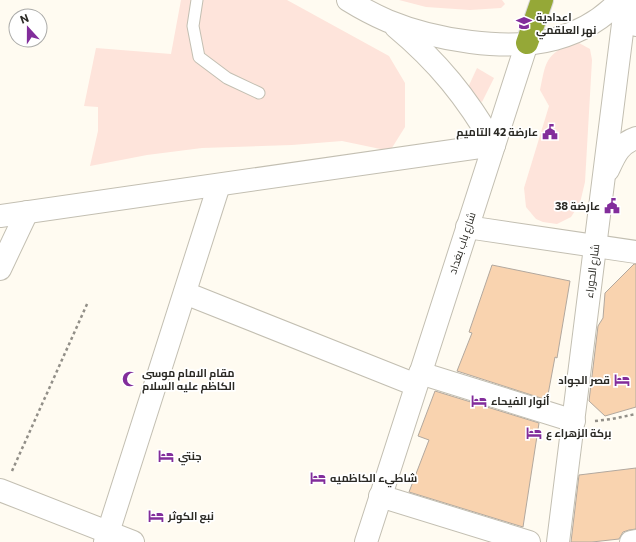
<svg xmlns="http://www.w3.org/2000/svg" width="636" height="542" font-family="Commissioner,Cairo,sans-serif">
<style>
.green{fill:#fee4db}
.building{fill:#f9d3af;stroke:#b2a89e}
.lines{fill:none;stroke-linecap:round;stroke-linejoin:round}
.lane-casing{stroke:#c3bfb2;stroke-width:13}
.street-casing{stroke:#c3bfb2;stroke-width:24}
.secondary-casing{stroke:#c3bfb2;stroke-width:24}
.highway-casing{stroke:#d9d9d8;stroke-width:24}
.path{stroke:#928f88;stroke-width:2.5;stroke-dasharray:3 3;stroke-linecap:butt}
.lane{stroke:#fff;stroke-width:11}
.street{stroke:#fff;stroke-width:22}
.secondary{stroke:#fff;stroke-width:22}
.highway{stroke:#95a837;stroke-width:22}
.labels{text-anchor:middle;stroke-width:3.5;stroke-linejoin:round;paint-order:stroke}
.poi-label{font-size:11px;font-weight:bold;fill:#2b2a25;stroke:#fff;text-anchor:start}
.street-label{font-size:11px;fill:#2b2a25;stroke:#fff}
</style>
<rect width="100%" height="100%" fill="#fffbf1"/>
<!-- green -->
<g class="green">
<path d="M 181,0 L 287,0 L 389,56 L 405,83 L 405,127 L 390,151 L 342,141 L 292,145 L 202,148 L 147,155 L 90,166 L 98,131 L 98,107 L 84,106 L 96,48 L 171,54 Z"/>
<path d="M 399,0 L 502,0 L 505,4 L 501,8 L 470,10 L 426,7 Z"/>
<path d="M 570,43 L 579,43 L 590,49 L 592,60 L 585,182 L 580,203 L 571,217 L 557,224 L 543,222 L 536,219 L 526,207 L 524,188 L 549,106 L 540,90 C 546,63 544,57 570,43 Z"/>
<path d="M 477,68 L 494,78 L 482,102 L 465,94 Z"/>
</g>
<!-- building -->
<g class="building">
<path d="M 634,264 L 636,264 L 636,407 L 605,416 L 589,401 L 598,326 L 603,318 L 605,293 Z"/>
<path d="M 492,265 L 570,281 L 557,358 L 555,357 L 547,400 L 457,371 L 472,333 L 469,332 Z"/>
<path d="M 435,391 L 539,423 L 523,527 L 409,492 L 429,440 L 418,436 Z"/>
<path d="M 636,468 L 636,529 L 629,530 L 623,532 L 619,539 L 592,542 L 571,542 L 579,475 Z"/>
</g>
<g class="lines">
<defs>
<path id="lane" d="M 197,0 L 193,26 L 199,57 L 227,78 L 259,93"/>
<g id="street">
<path d="M 629,0 L 636,25"/>
<path d="M 0,216 L 494,145"/>
<path d="M 467,227 L 636,252"/>
<path d="M 0,269 L 27,212"/>
<path d="M 185,293 L 416,385"/>
<path d="M 420,373 L 574,421"/>
<path d="M 0,490 L 133,542"/>
<path d="M 380,496 L 529,542"/>
<path d="M 105,542 L 219,185"/>
<path d="M 631,542 L 636,541"/>
</g>
<g id="secondary">
<path d="M 348,0 C 361,8 374,15 388,21 C 434,40 507,52 555,39 C 580,32 603,19 620,0"/>
<path d="M 396,27 C 438,62 467,98 494,145"/>
<path d="M 608,170 C 615,155 619,144 636,138"/>
<path d="M 366,542 L 527,43"/>
<path d="M 558,542 L 626,0"/>
</g>
<path id="highway" d="M 527,43 L 542,0"/>
</defs>
<!-- lane casing -->
<use href="#lane" class="lane-casing"/>
<!-- street casing -->
<use href="#street" class="street-casing"/>
<!-- secondary casing -->
<use href="#secondary" class="secondary-casing"/>
<!-- highway casing -->
<use href="#highway" class="highway-casing"/>
<!-- path -->
<g class="path">
<path d="M 595,421 L 612,419 L 636,414"/>
<path d="M 12,471 L 88,302"/>
</g>
<!-- lane -->
<use href="#lane" class="lane"/>
<!-- street -->
<use href="#street" class="street"/>
<!-- secondary -->
<use href="#secondary" class="secondary"/>
<!-- highway -->
<use href="#highway" class="highway"/>
</g>
<!-- icons -->
<defs>
<symbol id="school-bare" viewBox="-9 -9 18 18"><path d="M0-5L7-2L0 1L-7-2ZM-4 1L0 2.5L4 1V4Q0 6-4 4Z" fill="#822d9b" stroke="#fff" stroke-width="2.5" paint-order="stroke"/></symbol>
<symbol id="civic-bare" viewBox="-9 -9 18 18"><path d="M-.6-6.5H3V-4.5H.6V-3L4-1V1h2V6H-6V1h2V-1L-.6-3ZM-1.2 2.5V6h2.4V2.5Z" fill="#822d9b" stroke="#fff" stroke-width="2.5" paint-order="stroke"/></symbol>
<symbol id="mosque-bare" viewBox="-9 -9 18 18"><path d="M3.5-4.9A6 6 0 1 0 3.5 4.9A5 5 0 1 1 3.5-4.9Z" fill="#822d9b" stroke="#fff" stroke-width="2.5" paint-order="stroke"/></symbol>
<symbol id="hotel-bare" viewBox="-9 -9 18 18"><path d="M-6-4.5h1.5V1H6V5H4.5V3h-9V5H-6ZM-4 0a1.8 1.8 0 1 1 3.6 0ZM.5 0V-2.5h3Q6-2.5 6 0Z" fill="#822d9b" stroke="#fff" stroke-width="2.5" paint-order="stroke"/></symbol>
</defs>
<g fill-rule="evenodd">
<use href="#school-bare" x="513" y="12" width="22" height="22"/>
<use href="#civic-bare" x="539" y="121" width="22" height="22"/>
<use href="#civic-bare" x="601" y="195" width="22" height="22"/>
<use href="#mosque-bare" x="119" y="368" width="22" height="22"/>
<use href="#hotel-bare" x="611" y="369" width="22" height="22"/>
<use href="#hotel-bare" x="468" y="390" width="22" height="22"/>
<use href="#hotel-bare" x="523" y="422" width="22" height="22"/>
<use href="#hotel-bare" x="155" y="445" width="22" height="22"/>
<use href="#hotel-bare" x="307" y="467" width="22" height="22"/>
<use href="#hotel-bare" x="145" y="505" width="22" height="22"/>
</g>
<g class="labels">
<!-- poi labels -->
<g class="poi-label">
<text x="536" y="21">اعدادية<tspan x="536" dy="13">نهر العلقمي</tspan></text>
<text x="538" y="136" text-anchor="end">عارضة 42 التاميم</text>
<text x="600" y="210" text-anchor="end">عارضة 38</text>
<text x="142" y="377">مقام الامام موسى<tspan x="142" dy="13">الكاظم عليه السلام</tspan></text>
<text x="610" y="384" text-anchor="end">قصر الجواد</text>
<text x="491" y="405">أنوار الفيحاء</text>
<text x="546" y="437">بركة الزهراء ع</text>
<text x="178" y="460">جنتي</text>
<text x="330" y="482">شاطيء الكاظميه</text>
<text x="168" y="520">نبع الكوثر</text>
</g>
<!-- street labels -->
<g class="street-label">
<text transform="translate(462 243) rotate(-72)" y="4">شارع باب بغداد</text>
<text transform="translate(592 271) rotate(-83)" y="4">شارع الحوراء</text>
</g>
</g>
<!-- north arrow -->
<g transform="translate(28 28) rotate(339)"><circle r="19" fill="#ffffff" stroke="#aaaaa8"/>
<path d="M0-3L7 15L0 10L-7 15Z" fill="#822d9b"/>
<text y="-6" font-size="11" font-weight="bold" text-anchor="middle" fill="#2b2a25">N</text>
</g>
</svg>
